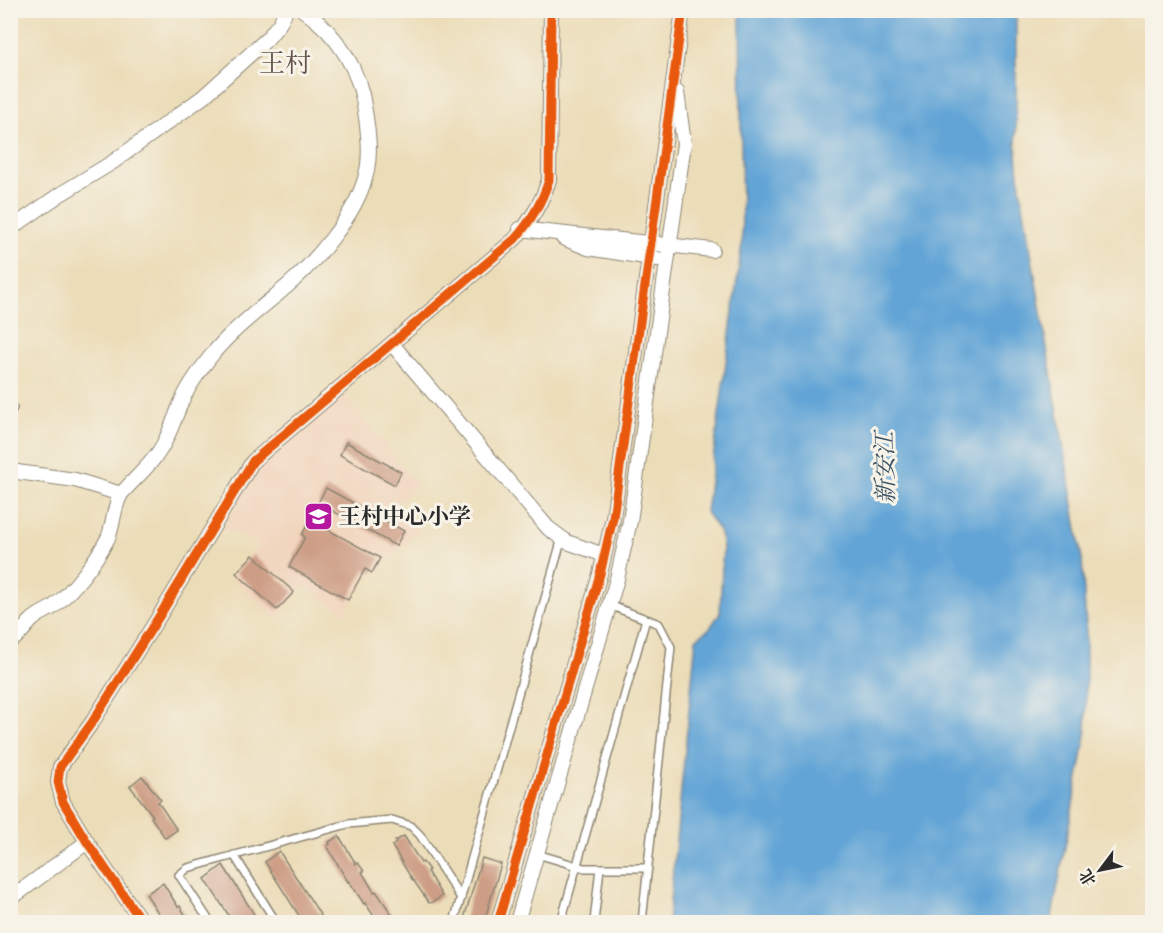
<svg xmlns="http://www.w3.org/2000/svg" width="1163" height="933" font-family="'Sorts Mill Goudy','Noto Serif SC',serif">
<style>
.built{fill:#f1d5bd}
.water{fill:#62a4d6;stroke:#466880;stroke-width:1.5}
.building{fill:#cd9d85}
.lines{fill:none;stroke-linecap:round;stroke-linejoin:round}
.lane-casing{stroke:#8c8472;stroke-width:10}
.street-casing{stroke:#8c8472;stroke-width:16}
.lane{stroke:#fff;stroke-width:7}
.street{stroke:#fff;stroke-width:14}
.cycleway-casing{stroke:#f7f3e8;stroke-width:13}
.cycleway{stroke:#e8590c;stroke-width:9}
.labels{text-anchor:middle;stroke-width:6;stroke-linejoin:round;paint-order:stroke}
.poi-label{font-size:22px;font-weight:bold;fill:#2b2b2b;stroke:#f7f3e8;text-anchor:start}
.water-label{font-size:24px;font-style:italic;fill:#3e5567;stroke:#f7f3e8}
.quarter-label{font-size:26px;fill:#64534a;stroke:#f7f3e8}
</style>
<rect width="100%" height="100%" fill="#f7f3e8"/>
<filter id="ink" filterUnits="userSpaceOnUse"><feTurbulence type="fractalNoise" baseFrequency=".0167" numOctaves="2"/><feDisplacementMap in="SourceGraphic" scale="12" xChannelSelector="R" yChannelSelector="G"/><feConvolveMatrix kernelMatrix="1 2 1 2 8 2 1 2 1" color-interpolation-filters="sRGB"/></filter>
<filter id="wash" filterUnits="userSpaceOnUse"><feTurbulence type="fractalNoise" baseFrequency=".008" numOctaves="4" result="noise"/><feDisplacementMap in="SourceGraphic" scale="24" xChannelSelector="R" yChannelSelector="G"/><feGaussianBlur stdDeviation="1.35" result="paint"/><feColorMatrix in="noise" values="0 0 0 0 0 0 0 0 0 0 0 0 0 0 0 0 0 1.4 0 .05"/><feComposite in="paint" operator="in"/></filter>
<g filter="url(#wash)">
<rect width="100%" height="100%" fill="#ecddb9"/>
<!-- built -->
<path class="built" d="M 343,394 L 417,485 L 397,504 L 419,531 L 367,580 L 344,614 L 304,585 L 276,619 L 230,577 L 259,544 L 223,528 L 255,464 Z"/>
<!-- water -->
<path class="water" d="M 740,11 L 1016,11 L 1016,143 L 1020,186 L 1082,559 L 1086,628 L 1086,735 L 1051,922 L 668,922 L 696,639 L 710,628 L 720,613 L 723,545 L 719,531 L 706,512 L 742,244 Z"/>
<g id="blocks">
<!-- building -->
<g class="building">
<path d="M 346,442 L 401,472 L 395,485 L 340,455 Z"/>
<path d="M 326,488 L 404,531 L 396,546 L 318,503 Z"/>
<path d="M 310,520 L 380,558 L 372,573 L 365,569 L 348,600 L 289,567 L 305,537 L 302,535 Z"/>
<path d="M 253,555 L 294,592 L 277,610 L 236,573 Z"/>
<path d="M 142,776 L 161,800 L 158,802 L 177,830 L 165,838 L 151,817 L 153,816 L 130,786 Z"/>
<path d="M 339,836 L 356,864 L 358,863 L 364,871 L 362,872 L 374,892 L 376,891 L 397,922 L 378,922 L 365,903 L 364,904 L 349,881 L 348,882 L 327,846 L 330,844 L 329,842 Z"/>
<path d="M 404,836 L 421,863 L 423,862 L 429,870 L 427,871 L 442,896 L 433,902 L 429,903 L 414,881 L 413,881 L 392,846 L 396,843 L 395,841 Z"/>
<path d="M 279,851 L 325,922 L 303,922 L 265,862 Z"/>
<path d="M 482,858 L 501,864 L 484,922 L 463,922 Z"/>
<path d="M 223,865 L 259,922 L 233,922 L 205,879 Z"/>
<path d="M 163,883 L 178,907 L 180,906 L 186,916 L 184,918 L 187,922 L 164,922 L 146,894 Z"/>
</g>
</g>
</g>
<g filter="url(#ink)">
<use href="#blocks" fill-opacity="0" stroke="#8c8472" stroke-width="1.5"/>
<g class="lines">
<defs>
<g id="lane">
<path d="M 381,11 L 381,10"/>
<path d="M 10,412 L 13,408"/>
<path d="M 609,605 L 659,624 L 671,647 L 642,922"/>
<path d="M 537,854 L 584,868 L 648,868"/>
<path d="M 234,855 L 276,922"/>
<path d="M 210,922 L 179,875 L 188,868 L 348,824 L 392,820 L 411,826 L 420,835 L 461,898"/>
<path d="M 454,922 L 562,538"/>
<path d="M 561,922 L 646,619"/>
<path d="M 594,922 L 600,868"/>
</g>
<g id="street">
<path d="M 10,229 L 59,195 L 113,162 L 203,97 L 267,39 L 280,23 L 286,10"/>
<path d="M 520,229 L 712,250"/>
<path d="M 563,238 L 588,248 L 658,259"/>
<path d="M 392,344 L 548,528 L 567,542 L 604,555"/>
<path d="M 10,471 L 75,480 L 121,494"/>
<path d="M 10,641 C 20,636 23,629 30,622 C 36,615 45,612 53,607 C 73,591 96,561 108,538 C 114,524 113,508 121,494 C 133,480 150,466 160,450 C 169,436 174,420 180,405 C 188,386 202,367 215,351 C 233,330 257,311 279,293 C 312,266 359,214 367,170 C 371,152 368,130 365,111 C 360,70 338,34 303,10"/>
<path d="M 10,899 L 87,842"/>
<path d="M 142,922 L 87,842 L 63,802 L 58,782 L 60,767 L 93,721 L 160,615 L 253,461 L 515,239 C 531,221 542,202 549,180 L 551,10"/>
<path d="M 498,922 L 600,574 L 613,518 L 683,10"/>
<path d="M 517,922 L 617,579 L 630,521 L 684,144 L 677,92"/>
</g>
</defs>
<!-- lane casing -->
<use href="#lane" class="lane-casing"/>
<!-- street casing -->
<use href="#street" class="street-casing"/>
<!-- lane -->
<use href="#lane" class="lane"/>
<!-- street -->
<use href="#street" class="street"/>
<defs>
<g id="cycleway">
<path d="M 142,922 L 87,842 L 63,802 L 58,782 L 60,767 L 93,721 L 160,615 L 253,461 L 515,239 C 531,221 542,202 549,180 L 551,10"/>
<path d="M 498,922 L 600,574 L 613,518 L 683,10"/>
</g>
</defs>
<!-- cycleway casing -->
<use href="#cycleway" class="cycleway-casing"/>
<!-- cycleway -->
<use href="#cycleway" class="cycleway"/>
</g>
</g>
<!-- icons -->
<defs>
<symbol id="school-square" viewBox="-11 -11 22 22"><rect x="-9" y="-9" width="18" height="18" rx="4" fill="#b5179e" stroke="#f7f3e8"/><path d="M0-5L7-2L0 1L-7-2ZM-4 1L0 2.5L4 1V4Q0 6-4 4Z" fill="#fff"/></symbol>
</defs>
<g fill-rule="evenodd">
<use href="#school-square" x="302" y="500" width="33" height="33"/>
</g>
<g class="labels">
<!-- poi labels -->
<g class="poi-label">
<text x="339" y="524">王村中心小学</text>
</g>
<!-- water labels -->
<g class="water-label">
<text transform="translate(885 468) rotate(-91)" y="8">新安江</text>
</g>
<!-- quarter labels -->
<g class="quarter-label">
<text x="285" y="72">王村</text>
</g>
</g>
<!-- margin -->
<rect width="1163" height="933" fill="none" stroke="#f7f3e8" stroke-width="36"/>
<!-- north arrow -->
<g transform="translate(1100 870) rotate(238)" stroke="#f7f3e8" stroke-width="4.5" paint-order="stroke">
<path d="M0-4.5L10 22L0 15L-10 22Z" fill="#2b2b2b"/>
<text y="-9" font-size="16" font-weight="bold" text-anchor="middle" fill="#2b2b2b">北</text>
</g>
</svg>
